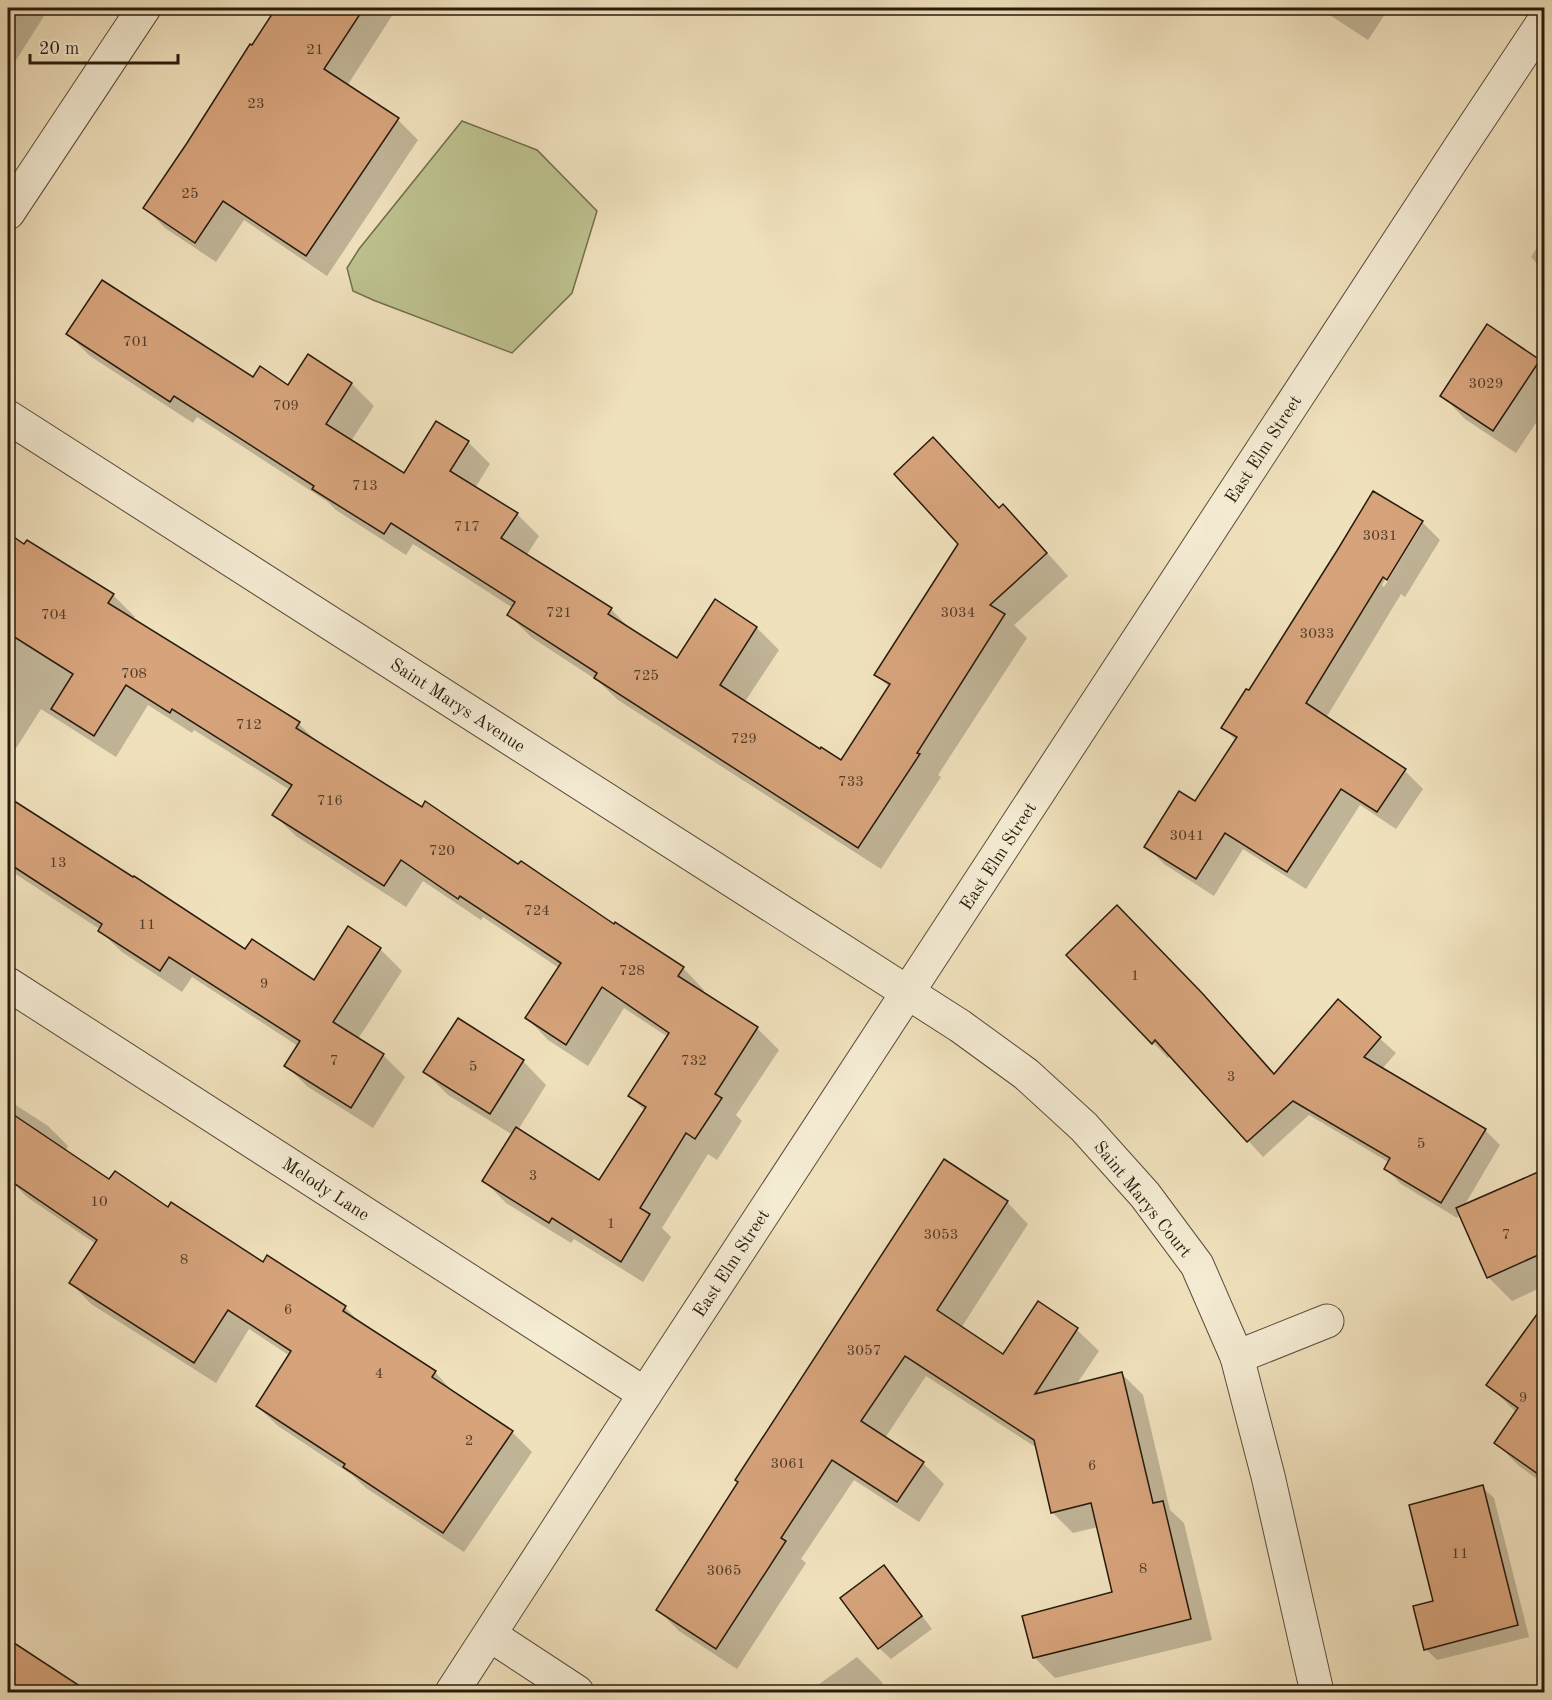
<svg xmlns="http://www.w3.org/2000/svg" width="1552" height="1700" font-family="'Old Standard TT',serif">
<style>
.green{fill:#bdc28f;stroke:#726e4e;stroke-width:1.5}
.shadow{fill:#0003;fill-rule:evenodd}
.building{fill:#d6a37b;stroke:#271b0d;stroke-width:1.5}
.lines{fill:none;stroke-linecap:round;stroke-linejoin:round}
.minor-casing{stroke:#594c39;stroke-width:35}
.minor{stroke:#f5ecd4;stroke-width:33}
.labels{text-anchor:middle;stroke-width:4.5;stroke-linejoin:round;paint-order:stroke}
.number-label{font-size:15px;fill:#533d28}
.street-label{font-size:18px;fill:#271b0d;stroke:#f5ecd4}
</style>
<rect width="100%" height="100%" fill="#f0e1bd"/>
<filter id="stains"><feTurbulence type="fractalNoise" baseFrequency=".00333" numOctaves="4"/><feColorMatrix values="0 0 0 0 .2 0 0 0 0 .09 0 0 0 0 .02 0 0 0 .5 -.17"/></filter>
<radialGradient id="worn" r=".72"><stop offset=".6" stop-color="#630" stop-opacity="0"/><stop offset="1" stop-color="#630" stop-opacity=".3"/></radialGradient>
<!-- green -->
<path class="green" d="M 462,121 L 537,150 L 597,211 L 572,293 L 512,353 L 373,300 L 353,291 L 347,268 L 359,249 Z"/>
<!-- shadow -->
<g class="shadow">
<path d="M 8,8 L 49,8 L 8,73 Z"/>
<path d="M 278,8 L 397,8 L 347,86 L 398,120 L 418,140 L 327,276 L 244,220 L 216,262 L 165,228 L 145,208 L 250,46 L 253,47 Z"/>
<path d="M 1319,8 L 1389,8 L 1368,40 Z"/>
<path d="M 1544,237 L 1544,271 L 1531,257 Z"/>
<path d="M 68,334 L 253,379 L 289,387 L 309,356 L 352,384 L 374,406 L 351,441 L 404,475 L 468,442 L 490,464 L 475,488 L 517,514 L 539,536 L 526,556 L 611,609 L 632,631 L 677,660 L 716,601 L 757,628 L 779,650 L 744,703 L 841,762 L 890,688 L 876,674 L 960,544 L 933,439 L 1000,509 L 1003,506 L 1025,528 L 1068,576 L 1014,625 L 1027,638 L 938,775 L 941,777 L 881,869 L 618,700 L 598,681 L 531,637 L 509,615 L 513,608 L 413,544 L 406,555 L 336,510 L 328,502 L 197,417 L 193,423 L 90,356 Z"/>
<path d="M 1539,361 L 1544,367 L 1544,411 L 1516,453 L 1465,419 L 1442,395 Z"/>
<path d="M 1373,493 L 1422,522 L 1440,540 L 1405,597 L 1401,594 L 1326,718 L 1405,771 L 1423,789 L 1396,829 L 1360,805 L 1306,889 L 1243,849 L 1214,896 L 1164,864 L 1146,846 L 1195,804 L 1236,741 L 1223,727 L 1249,692 ZM 1419,525 L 1422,525 L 1384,587 L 1382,585 Z"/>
<path d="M 8,535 L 24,546 L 113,595 L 135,617 L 132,620 L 299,724 L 320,745 L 683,968 L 704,990 L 702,993 L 757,1028 L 779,1050 L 736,1115 L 742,1121 L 717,1160 L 708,1154 L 662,1228 L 671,1237 L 643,1282 L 574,1239 L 571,1243 L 506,1203 L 484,1181 L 513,1135 L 448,1095 L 425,1072 L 523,1061 L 546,1085 L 518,1130 L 599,1182 L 645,1111 L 630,1096 L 668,1037 L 624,1008 L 588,1066 L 548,1040 L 527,1018 L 559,968 L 483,917 L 481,920 L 423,881 L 406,907 L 296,836 L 274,815 L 290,790 L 194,730 L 192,733 L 148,705 L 116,757 L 41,709 L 8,761 Z"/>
<path d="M 8,799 L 246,951 L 315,982 L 348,928 L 380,949 L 402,971 L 358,1039 L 383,1055 L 405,1077 L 373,1128 L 308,1087 L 286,1066 L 298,1046 L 192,977 L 182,992 L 122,952 L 100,931 L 101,930 L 8,869 Z"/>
<path d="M 1068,955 L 1274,1075 L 1338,1001 L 1396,1053 L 1382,1069 L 1485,1130 L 1500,1145 L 1464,1206 L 1544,1170 L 1544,1286 L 1512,1301 L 1488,1277 L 1460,1213 L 1457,1218 L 1401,1184 L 1386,1169 L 1390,1163 L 1309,1115 L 1263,1157 L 1171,1056 L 1168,1058 Z"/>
<path d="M 8,1100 L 48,1126 L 68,1146 L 65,1152 L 109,1182 L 168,1209 L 264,1264 L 345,1307 L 362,1325 L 435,1372 L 455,1394 L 512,1432 L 532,1452 L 464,1552 L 366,1488 L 352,1475 L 278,1426 L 257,1406 L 290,1356 L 249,1329 L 216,1383 L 91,1304 L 71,1283 L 96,1244 L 27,1197 L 16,1186 L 8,1181 Z"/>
<path d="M 944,1161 L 1007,1202 L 1028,1224 L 961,1328 L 1003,1356 L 1038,1303 L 1077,1330 L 1099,1351 L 1076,1385 L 1122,1374 L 1143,1395 L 1170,1510 L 1184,1523 L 1212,1640 L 1055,1678 L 1034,1657 L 1114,1593 L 1098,1527 L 1073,1533 L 1052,1512 L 1037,1448 L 926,1376 L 885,1438 L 923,1463 L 944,1484 L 919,1522 L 854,1480 L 801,1559 L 806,1563 L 737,1669 L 679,1631 L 658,1610 Z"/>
<path d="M 1544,1306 L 1544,1484 L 1519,1466 L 1496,1443 L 1517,1413 L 1488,1385 Z"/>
<path d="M 1482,1487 L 1494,1498 L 1529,1637 L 1437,1660 L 1426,1649 L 1435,1602 Z"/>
<path d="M 884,1567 L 895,1579 L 932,1629 L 891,1659 L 879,1648 Z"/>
<path d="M 8,1641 L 73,1684 L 81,1692 L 8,1692 Z"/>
<path d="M 857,1657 L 880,1680 L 889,1692 L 808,1692 Z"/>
</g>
<!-- building -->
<g class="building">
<path d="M 276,8 L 364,8 L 324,69 L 399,118 L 306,256 L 223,201 L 195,243 L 143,208 L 187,143 L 250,44 L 252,45 Z"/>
<path d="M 102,280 L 253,377 L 260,366 L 288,385 L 308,354 L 352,383 L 326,424 L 404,473 L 436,421 L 469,441 L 450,471 L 518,513 L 501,538 L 612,608 L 608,614 L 677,658 L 715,599 L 757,627 L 720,685 L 820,749 L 821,747 L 841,760 L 890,684 L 874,675 L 958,544 L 894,474 L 933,437 L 999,508 L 1003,504 L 1047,553 L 990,605 L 1005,614 L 917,753 L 920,754 L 858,848 L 594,678 L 597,673 L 507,615 L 515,602 L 391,523 L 384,534 L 312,489 L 314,486 L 174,396 L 170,402 L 66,334 Z"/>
<path d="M 1487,324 L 1540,360 L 1493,431 L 1440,396 Z"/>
<path d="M 1373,491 L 1423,521 L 1387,580 L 1383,577 L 1306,703 L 1406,769 L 1377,812 L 1341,789 L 1287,872 L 1225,833 L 1196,879 L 1144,847 L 1179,791 L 1195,801 L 1237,737 L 1221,728 L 1246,689 L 1249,690 L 1338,549 Z"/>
<path d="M 8,533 L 24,544 L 27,540 L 114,594 L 108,603 L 300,722 L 296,728 L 422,807 L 425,801 L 518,864 L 521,861 L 614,924 L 615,922 L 684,967 L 678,976 L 758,1027 L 715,1094 L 722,1098 L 695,1139 L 686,1133 L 640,1208 L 650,1214 L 621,1262 L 552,1218 L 549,1223 L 482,1181 L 516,1127 L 599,1180 L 646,1107 L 628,1096 L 669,1033 L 602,987 L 566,1045 L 525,1018 L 561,963 L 460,896 L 458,899 L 401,860 L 384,886 L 272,815 L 292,785 L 172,709 L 170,713 L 126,685 L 94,736 L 51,709 L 73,674 L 8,633 Z"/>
<path d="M 8,797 L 133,877 L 134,876 L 245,949 L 252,939 L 314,980 L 348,926 L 381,948 L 333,1022 L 384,1054 L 351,1108 L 284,1066 L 300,1041 L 169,957 L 160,971 L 98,931 L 102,924 L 8,863 Z"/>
<path d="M 1117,905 L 1203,994 L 1274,1074 L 1338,999 L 1381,1037 L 1364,1057 L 1486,1129 L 1441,1203 L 1384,1169 L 1390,1158 L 1293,1101 L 1247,1142 L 1155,1040 L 1152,1044 L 1066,955 Z"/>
<path d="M 458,1018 L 524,1060 L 490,1114 L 423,1072 Z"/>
<path d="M 8,1111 L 109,1179 L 115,1171 L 168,1207 L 171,1202 L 263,1262 L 267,1255 L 346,1306 L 343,1311 L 436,1371 L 432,1377 L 513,1431 L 443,1533 L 343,1467 L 345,1464 L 256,1406 L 291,1351 L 228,1310 L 194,1363 L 69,1283 L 97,1240 L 8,1179 Z"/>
<path d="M 944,1159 L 1008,1201 L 937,1310 L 1003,1354 L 1038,1301 L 1078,1328 L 1035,1394 L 1122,1372 L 1153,1503 L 1163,1501 L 1191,1619 L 1033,1658 L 1022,1616 L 1112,1592 L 1091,1503 L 1051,1513 L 1034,1440 L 905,1356 L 861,1421 L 924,1462 L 897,1502 L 832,1460 L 781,1538 L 786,1541 L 716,1649 L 656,1610 L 738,1482 L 735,1480 Z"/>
<path d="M 1545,1169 L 1545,1252 L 1487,1278 L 1456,1208 Z"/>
<path d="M 1545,1303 L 1545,1479 L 1494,1443 L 1518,1408 L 1486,1385 Z"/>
<path d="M 1483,1485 L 1518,1625 L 1424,1650 L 1413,1606 L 1433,1601 L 1409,1505 Z"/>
<path d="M 884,1565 L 922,1616 L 878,1649 L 840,1598 Z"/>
<path d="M 8,1639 L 89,1692 L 8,1692 Z"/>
</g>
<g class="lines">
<defs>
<g id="minor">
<path d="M 8,213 L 144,8"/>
<path d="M 8,417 L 960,1026 L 1026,1074 L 1084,1127 L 1145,1195 L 1197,1265 L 1237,1357 L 1268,1476 L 1317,1692"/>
<path d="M 8,984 L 645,1394"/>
<path d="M 1237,1357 L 1327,1321"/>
<path d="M 490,1635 L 577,1692"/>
<path d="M 452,1692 L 645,1394 L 1459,149 L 1544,21"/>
</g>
</defs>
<!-- minor casing -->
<use href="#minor" class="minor-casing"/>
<!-- minor -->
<use href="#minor" class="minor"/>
</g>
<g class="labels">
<!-- number labels -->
<g class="number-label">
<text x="315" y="54">21</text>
<text x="256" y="108">23</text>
<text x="190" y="198">25</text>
<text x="136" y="346">701</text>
<text x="1486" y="388">3029</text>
<text x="286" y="410">709</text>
<text x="365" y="490">713</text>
<text x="467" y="531">717</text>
<text x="1380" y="540">3031</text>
<text x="559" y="617">721</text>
<text x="958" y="617">3034</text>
<text x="54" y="619">704</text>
<text x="1317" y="638">3033</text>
<text x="134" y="678">708</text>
<text x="646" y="680">725</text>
<text x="249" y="729">712</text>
<text x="744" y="743">729</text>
<text x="851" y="786">733</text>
<text x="330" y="805">716</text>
<text x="1187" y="840">3041</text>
<text x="442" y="855">720</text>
<text x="58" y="867">13</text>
<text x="537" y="915">724</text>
<text x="147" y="929">11</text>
<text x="632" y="975">728</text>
<text x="1135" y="980">1</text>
<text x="264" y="988">9</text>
<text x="334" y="1065">7</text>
<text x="694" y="1065">732</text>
<text x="473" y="1071">5</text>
<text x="1231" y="1081">3</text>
<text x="1421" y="1148">5</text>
<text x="533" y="1180">3</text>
<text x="99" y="1206">10</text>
<text x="611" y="1228">1</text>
<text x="941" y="1239">3053</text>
<text x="1506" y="1239">7</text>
<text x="184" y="1264">8</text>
<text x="288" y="1314">6</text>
<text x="864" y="1355">3057</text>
<text x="379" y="1378">4</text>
<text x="1523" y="1402">9</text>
<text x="469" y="1445">2</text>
<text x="788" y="1468">3061</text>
<text x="1092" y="1470">6</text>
<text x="1460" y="1558">11</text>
<text x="1143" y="1573">8</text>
<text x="724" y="1575">3065</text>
</g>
<!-- street labels -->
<g class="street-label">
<text transform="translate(1263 449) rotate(-57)" y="6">East Elm Street</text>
<text transform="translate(458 705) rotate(33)" y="6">Saint Marys Avenue</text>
<text transform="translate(998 856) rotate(-57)" y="6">East Elm Street</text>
<text transform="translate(326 1189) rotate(33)" y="6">Melody Lane</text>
<text transform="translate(1143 1199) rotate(51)" y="6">Saint Marys Court</text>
<text transform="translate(731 1263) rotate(-57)" y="6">East Elm Street</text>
</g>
</g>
<!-- margin -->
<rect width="1552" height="1700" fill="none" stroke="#f0e1bd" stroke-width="30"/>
<rect x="9" y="9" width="1534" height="1682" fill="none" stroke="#271b0d" stroke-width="3"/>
<rect x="15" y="15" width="1522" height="1670" fill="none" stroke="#271b0d" stroke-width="1.5"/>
<!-- scale -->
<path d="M30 54v9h148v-9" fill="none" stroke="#271b0d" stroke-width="3"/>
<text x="39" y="54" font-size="18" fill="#271b0d" stroke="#f5ecd4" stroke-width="4.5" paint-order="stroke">20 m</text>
<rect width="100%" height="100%" filter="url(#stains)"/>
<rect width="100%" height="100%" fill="url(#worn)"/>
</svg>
